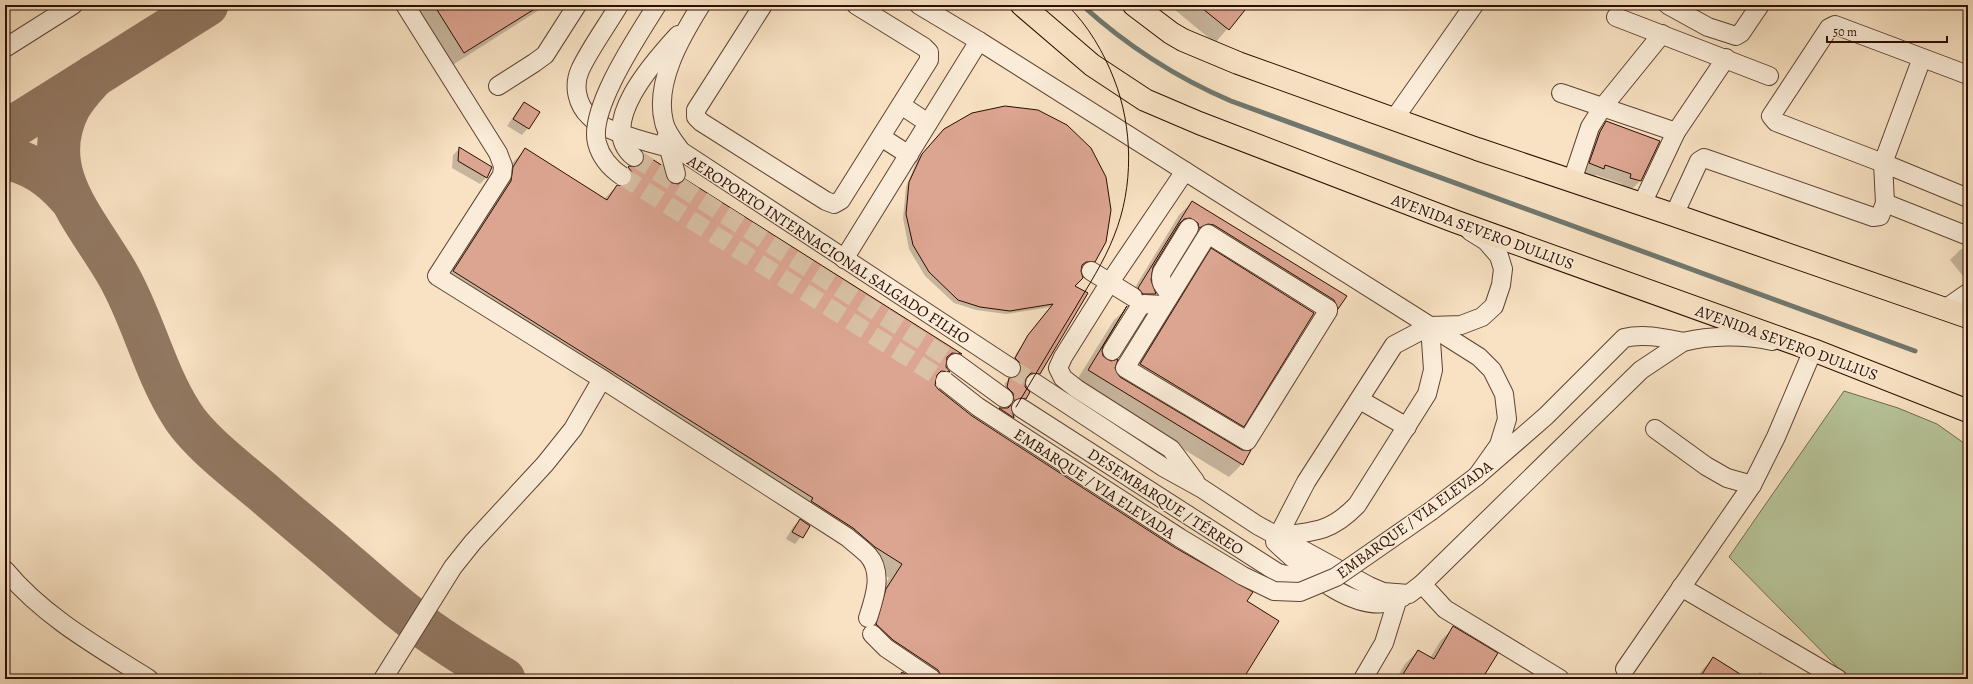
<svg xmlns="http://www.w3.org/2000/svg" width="1973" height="684" font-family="Alegreya,serif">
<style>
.green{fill:#b7c499;stroke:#72694d}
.shadow{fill:#0003}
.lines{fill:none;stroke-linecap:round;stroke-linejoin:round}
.stream{stroke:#70776e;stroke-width:5}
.taxiway{stroke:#927862;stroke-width:43}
.building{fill:#dca591;stroke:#2c0e01}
.minor-tunnel{stroke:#d9c2a6;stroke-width:18;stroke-dasharray:18 9;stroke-linecap:butt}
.minor-casing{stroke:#5f4332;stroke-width:20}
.major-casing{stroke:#2c0e01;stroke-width:24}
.minor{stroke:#faecd8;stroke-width:18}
.major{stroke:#f8e2c3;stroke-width:22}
.tram{stroke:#2c0e01;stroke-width:1}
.minor-bridge-casing{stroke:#5f4332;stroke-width:20;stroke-linecap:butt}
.minor-bridge{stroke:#faecd8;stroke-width:18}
.labels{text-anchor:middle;stroke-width:3;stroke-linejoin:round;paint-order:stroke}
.street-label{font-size:16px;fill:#2c0e01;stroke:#faecd8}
</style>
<rect width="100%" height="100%" fill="#f8e2c3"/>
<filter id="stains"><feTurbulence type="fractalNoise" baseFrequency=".005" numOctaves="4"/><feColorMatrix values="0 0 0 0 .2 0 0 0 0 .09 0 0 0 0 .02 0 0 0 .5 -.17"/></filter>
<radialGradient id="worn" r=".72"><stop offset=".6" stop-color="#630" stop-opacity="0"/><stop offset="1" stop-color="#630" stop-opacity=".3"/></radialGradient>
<!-- green -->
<path class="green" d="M 1844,391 L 1898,408 L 1937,424 L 1968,446 L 1968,679 L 1849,679 L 1729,557 Z"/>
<!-- shadow -->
<g class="shadow">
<path d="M 412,5 L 547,5 L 451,66 Z"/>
<path d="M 1169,5 L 1248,5 L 1215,43 Z"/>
<path d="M 524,103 L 528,128 L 522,135 L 507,126 L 518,110 Z"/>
<path d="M 1606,123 L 1659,141 L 1640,181 L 1630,191 L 1621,188 L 1622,184 L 1596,175 L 1593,178 L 1579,173 L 1596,133 Z"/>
<path d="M 940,134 L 1095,261 L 1091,265 L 1081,265 L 1040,373 L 1036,377 L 1026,377 L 1025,398 L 1021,402 L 1017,401 L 1010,404 L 1004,391 L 1005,383 L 1009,379 L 1017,378 L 1017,368 L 1012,362 L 1017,352 L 1051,307 L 1006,314 L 976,310 L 954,303 L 925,276 L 909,249 L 903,218 L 906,187 L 918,158 Z"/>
<path d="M 459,149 L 491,168 L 486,178 L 480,184 L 452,168 L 453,155 Z"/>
<path d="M 525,150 L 604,199 L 617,186 L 619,186 L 616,180 L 644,155 L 662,167 L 668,183 L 960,354 L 948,366 L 944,366 L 949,372 L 936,385 L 934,384 L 938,390 L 972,417 L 1278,622 L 1242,679 L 918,679 L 880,653 L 863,638 L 874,603 L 889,578 L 862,560 L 800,511 L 440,285 L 512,163 Z"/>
<path d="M 1192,202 L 1345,296 L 1338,308 L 1325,321 L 1320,313 L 1200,238 L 1175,230 L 1152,266 L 1150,280 L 1155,294 L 1142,307 L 1129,307 L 1126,302 L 1179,215 Z"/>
<path d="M 1968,246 L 1968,273 L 1963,276 L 1950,260 L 1960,250 Z"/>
<path d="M 1212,250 L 1243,426 L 1229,439 L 1127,378 L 1198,263 Z"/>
<path d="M 1123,312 L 1101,350 L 1102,356 L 1115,374 L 1241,451 L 1242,464 L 1229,477 L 1075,383 L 1114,320 Z"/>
<path d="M 999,409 L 1008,409 L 1014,416 L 1003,427 L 989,418 Z"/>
<path d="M 800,520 L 809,526 L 795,544 L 786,539 L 793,527 Z"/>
<path d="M 1454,628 L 1481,679 L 1396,679 L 1405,664 L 1418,651 L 1430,658 L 1441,640 Z"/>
<path d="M 1713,659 L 1746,679 L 1696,679 L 1703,669 Z"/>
<path d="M 1760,672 L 1772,679 L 1753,679 Z"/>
</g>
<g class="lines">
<!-- stream -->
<path class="stream" d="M 1082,5 C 1127,46 1175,77 1231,101 L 1915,351"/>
<!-- taxiway -->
<g class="taxiway">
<path d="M 94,76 C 85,86 75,96 69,108 C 36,172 88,222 118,275 C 143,319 154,370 181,413 C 197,440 239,472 264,493 C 291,517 319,539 346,563 C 370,583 392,604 417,622 C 444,643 475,661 504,679"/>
<path d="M 5,132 L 207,5"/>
<path d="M 5,158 C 32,163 51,177 69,197"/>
</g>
</g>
<!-- building -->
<g class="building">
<path d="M 434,5 L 541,5 L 464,53 Z"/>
<path d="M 1198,5 L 1249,5 L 1229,30 Z"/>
<path d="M 524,102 L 540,112 L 529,129 L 513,119 Z"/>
<path d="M 1005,106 L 1038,110 L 1067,125 L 1091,148 L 1106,177 L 1111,210 L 1106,242 L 1095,262 L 1086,262 L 1082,265 L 1081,271 L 1083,278 L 1075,286 L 1088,293 L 1040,374 L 1031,373 L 1026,378 L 1025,387 L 1030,392 L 1026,399 L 1021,398 L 1014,401 L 1013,393 L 1007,387 L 1009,378 L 1016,377 L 1021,369 L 1020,363 L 1015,358 L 1028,335 L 1053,304 L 1010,311 L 980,307 L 958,300 L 929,272 L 913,245 L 906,214 L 909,182 L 922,154 L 944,129 L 972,113 Z"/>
<path d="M 1606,121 L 1660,141 L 1641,181 L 1630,178 L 1631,174 L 1605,165 L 1604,169 L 1589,163 L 1600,132 Z"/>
<path d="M 459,147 L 492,167 L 487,178 L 458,161 Z"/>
<path d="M 525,148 L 607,200 L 617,185 L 626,186 L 630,182 L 632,177 L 632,172 L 628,167 L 629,166 L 636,167 L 641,165 L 644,161 L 644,154 L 663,166 L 669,182 L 678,184 L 685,179 L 962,354 L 952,353 L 947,357 L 946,367 L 950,372 L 941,371 L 937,375 L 935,385 L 938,389 L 972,416 L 1174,547 L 1253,592 L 1247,601 L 1279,621 L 1243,679 L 942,678 L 938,670 L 893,640 L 876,624 L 886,589 L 902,564 L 875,547 L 853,528 L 811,501 L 813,498 L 453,271 L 511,181 L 513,167 Z"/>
<path d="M 1192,201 L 1347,296 L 1338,309 L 1334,300 L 1214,225 L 1208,224 L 1199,228 L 1198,223 L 1190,218 L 1184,219 L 1180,223 L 1153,267 L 1151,280 L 1156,294 L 1143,294 L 1138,288 Z"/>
<path d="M 1211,248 L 1314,313 L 1244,427 L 1140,364 Z"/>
<path d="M 1127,306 L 1103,346 L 1102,351 L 1103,356 L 1111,361 L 1118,359 L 1115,368 L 1120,377 L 1242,450 L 1251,450 L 1243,465 L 1088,370 Z"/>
<path d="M 1011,405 L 1014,418 L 999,408 L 1008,408 Z"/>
<path d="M 800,519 L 810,526 L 803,538 L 792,532 Z"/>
<path d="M 1453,626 L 1498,653 L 1482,679 L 1400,679 L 1418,650 L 1434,659 Z"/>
<path d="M 1713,657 L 1748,679 L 1699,679 Z"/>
<path d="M 902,672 L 913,679 L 898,679 Z"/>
</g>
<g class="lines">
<!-- minor-tunnel -->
<g class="minor-tunnel">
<path d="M 634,157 L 956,363"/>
<path d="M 622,176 L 945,381"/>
<path d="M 1011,368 L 1035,383"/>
</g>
<defs>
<g id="minor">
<path d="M 405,5 L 498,153 L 503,166 L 502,175 L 437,276 L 602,379 L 847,537 C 854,543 862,549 868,555 C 884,573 874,599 868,618"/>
<path d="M 619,5 C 608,24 589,50 580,70 C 573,86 577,105 590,117 C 606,133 658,145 681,151"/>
<path d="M 701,5 C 681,37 654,83 664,122 C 666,132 675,143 681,151 L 1011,368"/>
<path d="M 763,5 L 696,110 L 696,117 L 701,122 L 826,201 L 834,204 L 841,200 L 929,60 L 929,52 L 924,47 L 856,5"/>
<path d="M 919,5 L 979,41 L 1479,357 L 1492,370 L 1504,394 L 1507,419 L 1499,445 L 1477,476"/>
<path d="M 1668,5 L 1708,27 L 1736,36 L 1741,33 L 1760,5"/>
<path d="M 1616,17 L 1769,76"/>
<path d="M 5,48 L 73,5"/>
<path d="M 1968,75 L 1835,25 L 1829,28 L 1771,116 L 1776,122 L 1883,163 L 1968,198"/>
<path d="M 498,86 L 534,63 L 545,55 L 577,5"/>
<path d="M 1561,93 L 1676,132"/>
<path d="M 901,105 L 928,123"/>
<path d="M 1394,119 L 1474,5"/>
<path d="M 881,137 L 909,155"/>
<path d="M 666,138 L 676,174"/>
<path d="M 634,157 C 595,126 655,60 678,35"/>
<path d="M 1185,171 L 1110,282 L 1063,357 L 1058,368 L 1063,378 L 1077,389 L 1171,449 L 1195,481"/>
<path d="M 1572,181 L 1590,127 L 1602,108 L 1662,34"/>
<path d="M 1885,203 L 1968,236"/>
<path d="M 1642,204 L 1676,132 L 1726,58"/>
<path d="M 1674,215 L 1699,161 L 1704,158 L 1873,217 L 1880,216 L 1885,203 L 1883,163 L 1922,58"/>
<path d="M 1208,234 L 1328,309 L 1328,311 L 1247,441 L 1125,368 Z"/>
<path d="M 844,259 L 979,41"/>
<path d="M 1091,271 L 1133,297"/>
<path d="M 1170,294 C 1163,286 1159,282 1162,272 L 1189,228"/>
<path d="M 1945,309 L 1968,293"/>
<path d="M 1112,351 L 1139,308 L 1144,304 L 1163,305"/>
<path d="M 956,363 L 1004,398"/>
<path d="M 1035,383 L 1163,467 L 1201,488 L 1257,525 L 1369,586 L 1383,592 L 1409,594 L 1422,584 L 1641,370 L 1683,342 C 1711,335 1744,335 1772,341"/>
<path d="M 1360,400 L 1407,427"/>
<path d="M 1021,408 L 1278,573 L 1295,577 L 1317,578"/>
<path d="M 1655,429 L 1706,466 L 1727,478 L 1752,485"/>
<path d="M 1431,511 L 1477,476 L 1546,416 L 1624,338 C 1644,333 1664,338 1683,342"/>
<path d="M 1278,536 L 1306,482 L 1394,345 L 1430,326 L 1461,325 L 1482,317 L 1494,306 L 1501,285 L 1503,269 L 1499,256 L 1486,241 L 1470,231"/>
<path d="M 1278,536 C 1314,532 1331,532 1357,505 L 1427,394 L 1433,370 L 1430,326"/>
<path d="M 1275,542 C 1304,569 1361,622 1403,597"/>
<path d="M 5,570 C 44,617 98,647 149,679"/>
<path d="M 1422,584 L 1445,609 L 1560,679"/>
<path d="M 1681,587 L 1838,679"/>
<path d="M 872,634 L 886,648 L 932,679"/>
<path d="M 1625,669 L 1752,485 L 1776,437 L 1813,350 L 1801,348"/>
<path d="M 383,679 L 453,567 L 473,542 L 545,464 L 573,429 L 602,379"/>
<path d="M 1363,679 L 1384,643 L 1397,601"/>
</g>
<g id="major">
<path d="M 1022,5 L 1092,65 L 1145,100 L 1199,123 L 1454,221 L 1813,350 L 1968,411"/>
<path d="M 1134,5 L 1171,33 L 1183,40 L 1238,63 L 1477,149 L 1674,215 L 1968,317"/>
</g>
</defs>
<!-- minor casing -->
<use href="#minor" class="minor-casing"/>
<!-- major casing -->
<use href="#major" class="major-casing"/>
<!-- minor -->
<use href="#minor" class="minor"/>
<!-- major -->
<use href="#major" class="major"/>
<!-- tram -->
<path class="tram" d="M 1016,407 C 1035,375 1054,343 1074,310 C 1088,286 1104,262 1114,236 C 1134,187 1133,127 1114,79 C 1104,53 1088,25 1067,5"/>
<defs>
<g id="minor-bridge">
<path d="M 622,176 C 610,168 601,158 597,143 C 588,109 639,34 657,5"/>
<path d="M 945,381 L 978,407 L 1180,538 L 1243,576 L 1274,591 L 1300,592 L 1336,577 L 1431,511"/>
</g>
</defs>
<!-- minor-bridge casing -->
<use href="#minor-bridge" class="minor-bridge-casing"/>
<!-- minor-bridge -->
<use href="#minor-bridge" class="minor-bridge"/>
</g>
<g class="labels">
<!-- street labels -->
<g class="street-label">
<text transform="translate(1483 231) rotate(20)" y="6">AVENIDA SEVERO DULLIUS</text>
<text transform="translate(829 249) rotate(33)" y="6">AEROPORTO INTERNACIONAL SALGADO FILHO</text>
<text transform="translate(1787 342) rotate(20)" y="6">AVENIDA SEVERO DULLIUS</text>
<text transform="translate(1095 483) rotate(33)" y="6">EMBARQUE / VIA ELEVADA</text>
<text transform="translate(1166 501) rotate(33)" y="6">DESEMBARQUE / TÉRREO</text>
<text transform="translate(1414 519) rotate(-36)" y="6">EMBARQUE / VIA ELEVADA</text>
</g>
</g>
<!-- margin -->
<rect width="1973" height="684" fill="none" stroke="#f8e2c3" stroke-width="20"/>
<rect x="6" y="6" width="1961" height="672" fill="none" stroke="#2c0e01" stroke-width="2"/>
<rect x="10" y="10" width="1953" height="664" fill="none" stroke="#2c0e01"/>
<!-- scale -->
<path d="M1827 36v6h120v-6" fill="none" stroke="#2c0e01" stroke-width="2"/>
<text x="1833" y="36" font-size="12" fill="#2c0e01" stroke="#faecd8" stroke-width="3" paint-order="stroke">50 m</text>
<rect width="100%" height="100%" filter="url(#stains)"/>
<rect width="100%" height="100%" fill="url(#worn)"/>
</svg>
